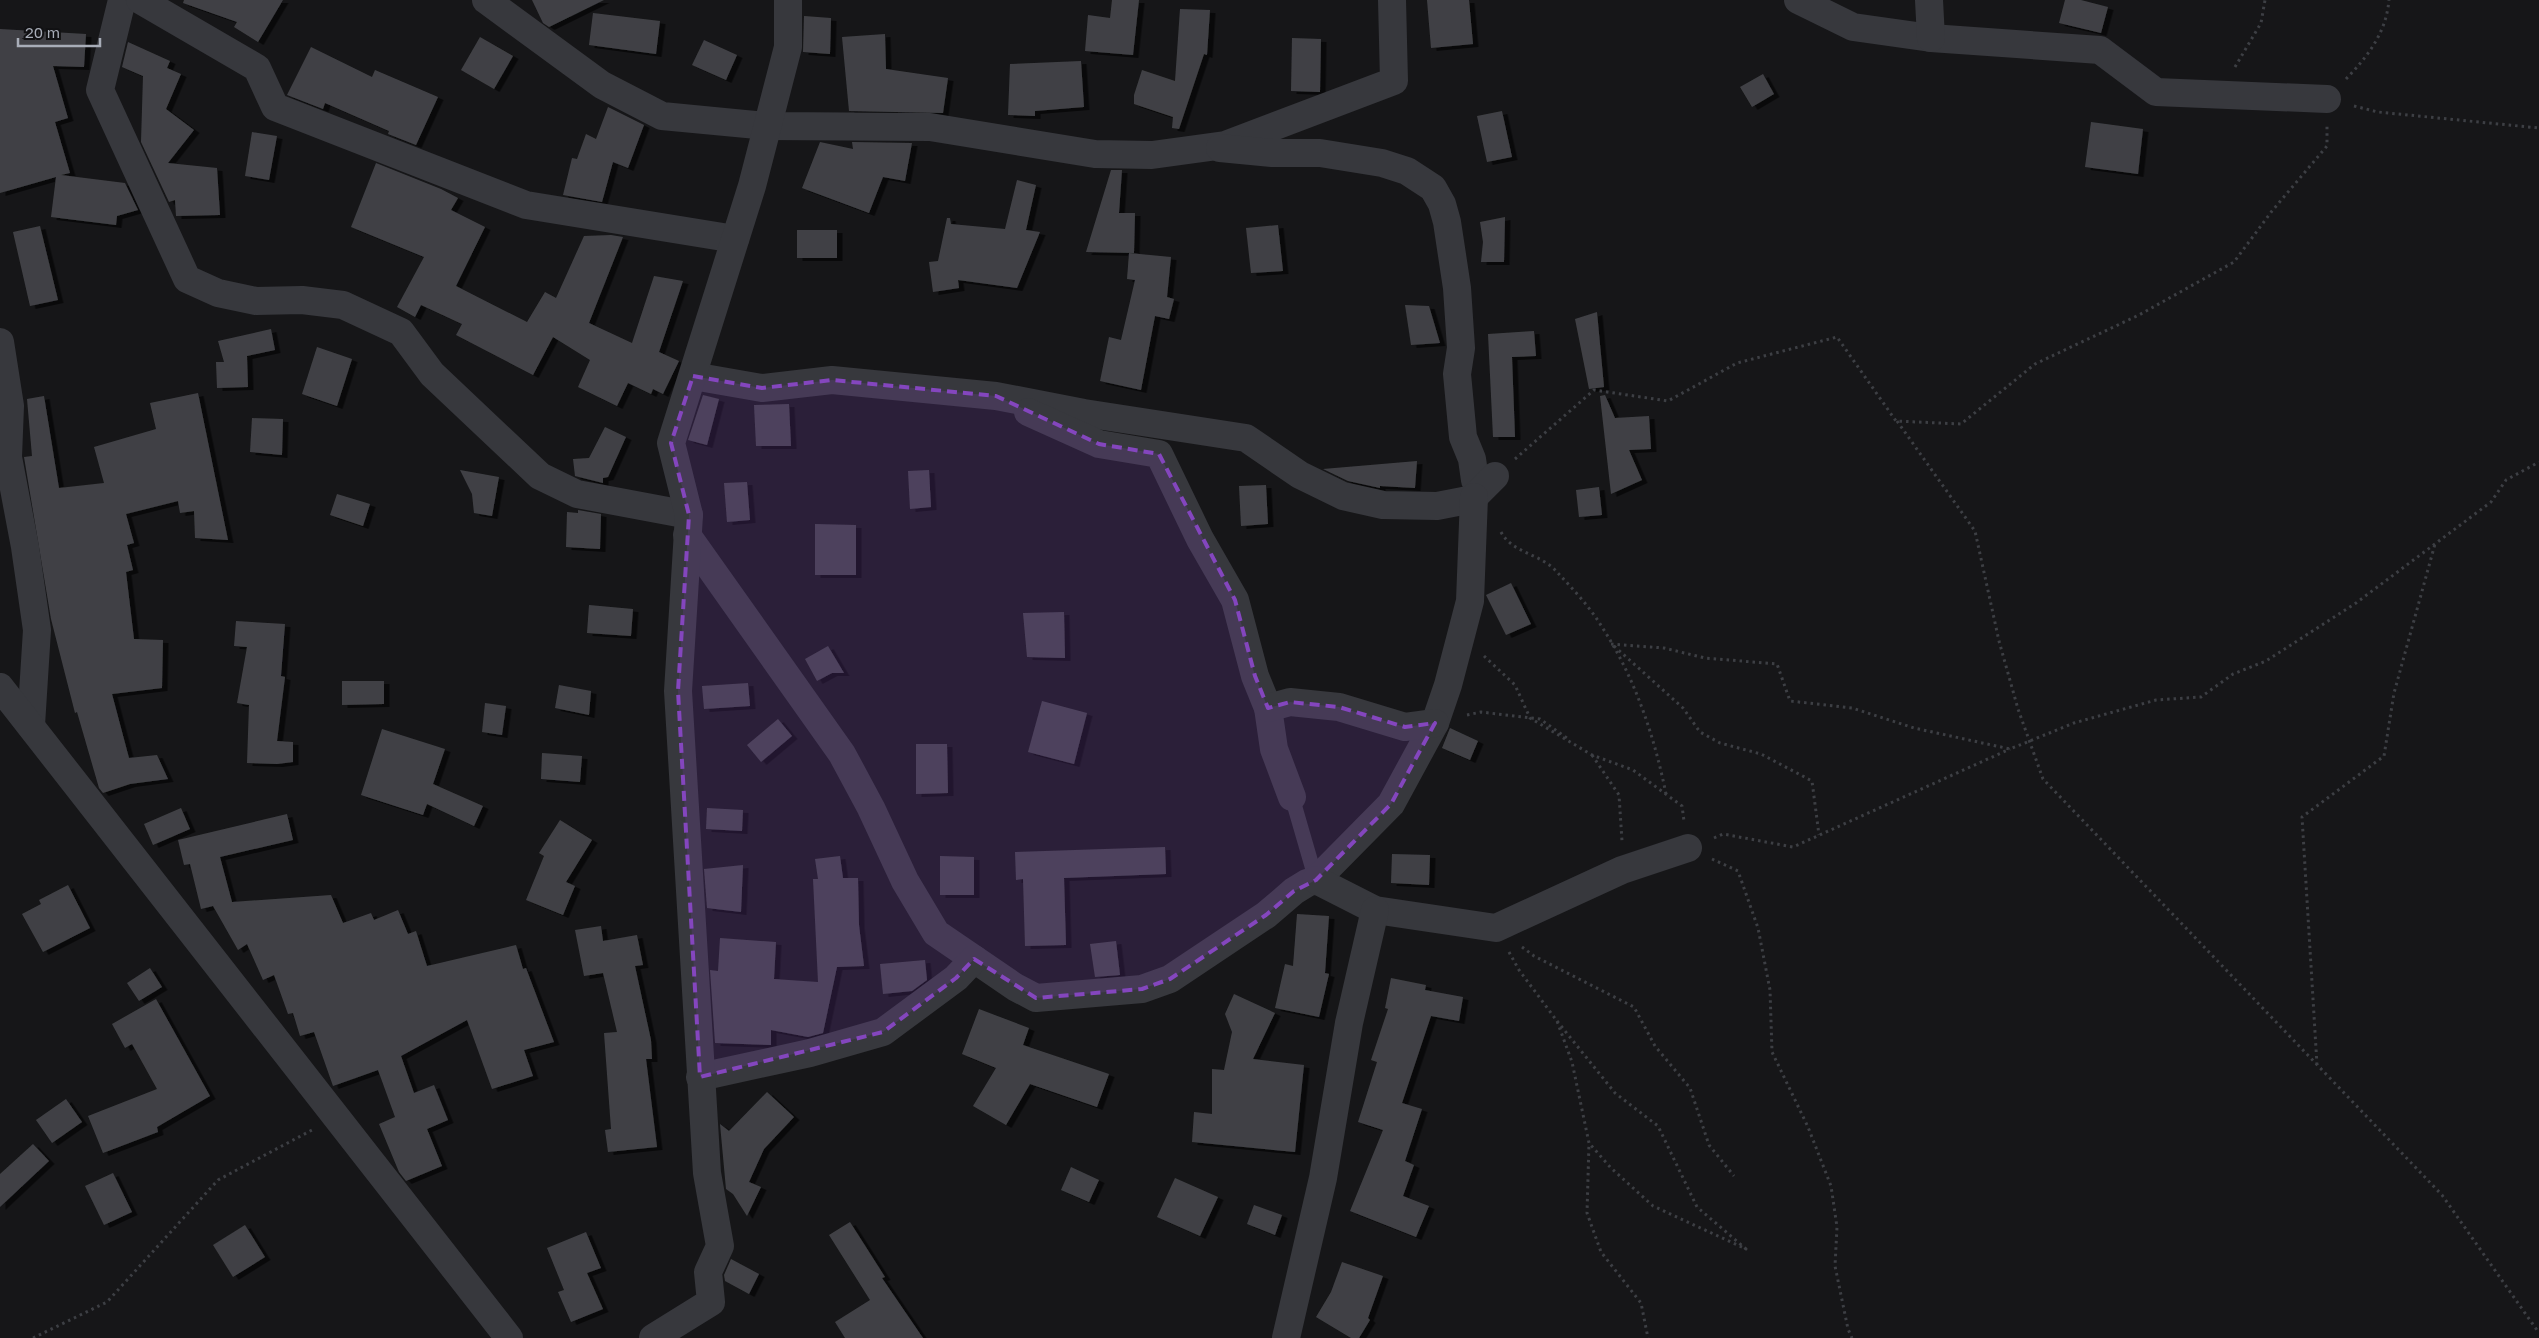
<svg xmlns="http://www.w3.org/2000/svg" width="2539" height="1338" font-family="'Golos Text',sans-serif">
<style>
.building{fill:#404145;filter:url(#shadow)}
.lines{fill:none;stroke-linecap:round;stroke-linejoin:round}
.path{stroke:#3d3f44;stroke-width:3;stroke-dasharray:2.5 4;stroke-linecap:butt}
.lane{stroke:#37383d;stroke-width:15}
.street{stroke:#37383d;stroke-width:28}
.marked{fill:#8446be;fill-opacity:0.2;stroke:#8446be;stroke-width:4;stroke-dasharray:10 6;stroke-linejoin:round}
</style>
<defs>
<filter id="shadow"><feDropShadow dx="5.5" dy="3" stdDeviation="0" flood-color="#0009"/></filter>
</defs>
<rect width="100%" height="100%" fill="#161618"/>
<!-- building -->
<g class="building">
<path d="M 184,0 L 283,0 L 258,42 L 234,27 L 237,22 L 183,3 Z"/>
<path d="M 532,0 L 604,0 L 549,27 L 543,23 Z"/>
<path d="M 1112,0 L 1139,0 L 1133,55 L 1085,51 L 1088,15 L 1110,18 Z"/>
<path d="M 1427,0 L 1469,0 L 1473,44 L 1431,48 Z"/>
<path d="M 2065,0 L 2081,0 L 2108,7 L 2101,33 L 2059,23 Z"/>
<path d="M 1180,9 L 1210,10 L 1207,55 L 1204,54 L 1179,129 L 1172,128 L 1173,117 L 1134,104 L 1134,95 L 1142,70 L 1175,81 Z"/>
<path d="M 593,13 L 660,21 L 656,54 L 589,45 Z"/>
<path d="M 804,16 L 831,18 L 830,54 L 803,52 Z"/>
<path d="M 0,29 L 86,34 L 84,67 L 53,66 L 68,118 L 55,122 L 70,173 L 61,175 L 125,183 L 138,210 L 117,216 L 116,225 L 51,217 L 56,177 L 0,193 Z"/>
<path d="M 885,34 L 886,69 L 948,78 L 943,113 L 849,111 L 842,37 Z"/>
<path d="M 480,37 L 513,56 L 494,89 L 461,70 Z"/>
<path d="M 1292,38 L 1321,39 L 1320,92 L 1291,91 Z"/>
<path d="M 704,40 L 737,55 L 726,80 L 692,65 Z"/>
<path d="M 128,42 L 170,61 L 167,68 L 181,74 L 166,109 L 194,130 L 168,163 L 217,168 L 220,215 L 176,216 L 175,200 L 169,202 L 141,142 L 143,76 L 122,67 Z"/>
<path d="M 311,47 L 372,77 L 375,70 L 438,97 L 416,145 L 388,134 L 389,131 L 325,103 L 323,109 L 287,95 Z"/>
<path d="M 1081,61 L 1084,107 L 1035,111 L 1035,116 L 1008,115 L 1010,64 Z"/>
<path d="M 1763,74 L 1774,94 L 1752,107 L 1740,87 Z"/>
<path d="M 608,107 L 644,125 L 628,168 L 613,162 L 602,202 L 563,195 L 572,158 L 577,159 L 586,134 L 596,139 Z"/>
<path d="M 1502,111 L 1512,157 L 1487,162 L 1477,116 Z"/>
<path d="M 2091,122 L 2143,129 L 2138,174 L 2085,167 Z"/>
<path d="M 252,132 L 277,136 L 269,180 L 245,176 Z"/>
<path d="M 820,142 L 853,149 L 852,142 L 912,143 L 905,181 L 883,177 L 869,213 L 802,188 Z"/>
<path d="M 376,163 L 441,189 L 458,198 L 451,210 L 485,227 L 456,286 L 527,322 L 545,292 L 556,298 L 584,236 L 611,235 L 623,237 L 589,323 L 632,343 L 654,276 L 683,281 L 659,352 L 679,361 L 663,394 L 653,389 L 651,394 L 628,383 L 617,406 L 578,387 L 590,360 L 553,337 L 533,375 L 456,335 L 462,324 L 421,305 L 415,317 L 397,307 L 424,257 L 351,227 Z"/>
<path d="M 1111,170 L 1122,170 L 1119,213 L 1135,213 L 1134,253 L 1086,252 Z"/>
<path d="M 1017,180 L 1036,185 L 1026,230 L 1040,232 L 1017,288 L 958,280 L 959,288 L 933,292 L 929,262 L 938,261 L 947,218 L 950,218 L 951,224 L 1005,229 Z"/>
<path d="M 1505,217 L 1504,262 L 1481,262 L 1483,242 L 1480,222 Z"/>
<path d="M 1278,225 L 1283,271 L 1251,273 L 1246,228 Z"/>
<path d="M 40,226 L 58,300 L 30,306 L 13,232 Z"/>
<rect x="797" y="230" width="40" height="28"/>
<path d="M 1129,253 L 1171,257 L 1167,297 L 1174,299 L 1169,319 L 1155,316 L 1141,390 L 1100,381 L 1109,337 L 1121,340 L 1135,280 L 1127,279 Z"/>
<path d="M 1405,305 L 1429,306 L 1440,343 L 1411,345 Z"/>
<path d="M 1597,312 L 1604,387 L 1589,389 L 1575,319 Z"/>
<path d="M 271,329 L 275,350 L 247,356 L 248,387 L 217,388 L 216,362 L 224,362 L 218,341 Z"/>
<path d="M 1534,331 L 1536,356 L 1512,357 L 1515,437 L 1493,437 L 1488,334 Z"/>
<path d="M 317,347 L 352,359 L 337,406 L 302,394 Z"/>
<path d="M 198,393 L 228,540 L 195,538 L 194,511 L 180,513 L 178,501 L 126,514 L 134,543 L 127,545 L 133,570 L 126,572 L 134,639 L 163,640 L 162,688 L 112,694 L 129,758 L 157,755 L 168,779 L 130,784 L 103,793 L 99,788 L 77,712 L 75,713 L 51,619 L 24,457 L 32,456 L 27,399 L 44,396 L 59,488 L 104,483 L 94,447 L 156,429 L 150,403 Z"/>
<path d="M 703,395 L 719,399 L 707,445 L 688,440 Z"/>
<path d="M 1605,395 L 1615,418 L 1649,416 L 1651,449 L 1629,450 L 1642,480 L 1611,494 L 1600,396 Z"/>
<path d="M 789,404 L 791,446 L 756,446 L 754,405 Z"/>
<path d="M 252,418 L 283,419 L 282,455 L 250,452 Z"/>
<path d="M 605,427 L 626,437 L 608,477 L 603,478 L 603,483 L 575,476 L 573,459 L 589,458 Z"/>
<path d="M 1417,461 L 1415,488 L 1380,486 L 1380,488 L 1348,481 L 1323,469 Z"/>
<path d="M 460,470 L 499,477 L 492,516 L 474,513 L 472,494 Z"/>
<path d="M 929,470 L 931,507 L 910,509 L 908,471 Z"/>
<path d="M 747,482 L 750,520 L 727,522 L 724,483 Z"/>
<path d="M 1266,485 L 1268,524 L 1241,526 L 1239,486 Z"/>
<path d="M 1599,487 L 1602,515 L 1579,517 L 1576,490 Z"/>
<path d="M 337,494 L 370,504 L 363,526 L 330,515 Z"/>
<path d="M 578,510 L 601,514 L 600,549 L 566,547 L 567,512 L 578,513 Z"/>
<path d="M 815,524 L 856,525 L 856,575 L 815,575 Z"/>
<path d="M 1511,583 L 1531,624 L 1506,635 L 1486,595 Z"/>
<path d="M 589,605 L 633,609 L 631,636 L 587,633 Z"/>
<path d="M 1064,612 L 1065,658 L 1027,657 L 1023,613 Z"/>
<path d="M 236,621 L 285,624 L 281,676 L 285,677 L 277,741 L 293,742 L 293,762 L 277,764 L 247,763 L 249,705 L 237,703 L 247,647 L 234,646 Z"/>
<path d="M 828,646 L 844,673 L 832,673 L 817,681 L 805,659 Z"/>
<path d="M 342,681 L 384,681 L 384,704 L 342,705 Z"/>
<path d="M 748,683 L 750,706 L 704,709 L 702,686 Z"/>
<path d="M 559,685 L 591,691 L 589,715 L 555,708 Z"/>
<path d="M 1042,701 L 1087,713 L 1074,764 L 1028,752 Z"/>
<path d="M 485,703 L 506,706 L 502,735 L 482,732 Z"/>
<path d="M 778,719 L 792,736 L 761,762 L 747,745 Z"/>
<path d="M 1450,728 L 1478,741 L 1470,760 L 1442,748 Z"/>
<path d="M 382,729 L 445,749 L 433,784 L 483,806 L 474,826 L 427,804 L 423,815 L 361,795 Z"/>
<path d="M 916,744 L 947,744 L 948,793 L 916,794 Z"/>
<path d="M 542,753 L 582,756 L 580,782 L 541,779 Z"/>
<path d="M 181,808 L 190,829 L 153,845 L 144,824 Z"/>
<path d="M 707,808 L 743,810 L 742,831 L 706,829 Z"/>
<path d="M 287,814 L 293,840 L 220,857 L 232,902 L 331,895 L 343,923 L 371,913 L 374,920 L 398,910 L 408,934 L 416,931 L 427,966 L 516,945 L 523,969 L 526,968 L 554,1042 L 524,1050 L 533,1076 L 492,1089 L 467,1020 L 401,1056 L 414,1093 L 434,1085 L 448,1120 L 427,1129 L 442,1166 L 406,1181 L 399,1172 L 379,1124 L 395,1117 L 378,1070 L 333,1086 L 314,1032 L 300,1036 L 293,1013 L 288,1014 L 274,975 L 263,980 L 247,944 L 238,950 L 213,906 L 201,909 L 190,864 L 184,865 L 178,840 Z"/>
<path d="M 560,820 L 592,840 L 566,882 L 575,886 L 563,915 L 526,900 L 544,856 L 539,853 Z"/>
<path d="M 1165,847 L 1166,874 L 1064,878 L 1066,945 L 1025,946 L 1023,879 L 1016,880 L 1015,852 Z"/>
<path d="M 1392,854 L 1430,855 L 1429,885 L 1391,883 Z"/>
<path d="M 840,856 L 843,878 L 858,878 L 859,925 L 864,966 L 837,967 L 823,1033 L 808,1037 L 771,1030 L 771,1045 L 715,1043 L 710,970 L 718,971 L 720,938 L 776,942 L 774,979 L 818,982 L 813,879 L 818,879 L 815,859 Z"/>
<path d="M 940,856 L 974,857 L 974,895 L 940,895 Z"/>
<path d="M 743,865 L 741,912 L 707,908 L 704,869 Z"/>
<path d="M 68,885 L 90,928 L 43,952 L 22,914 L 41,904 L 39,900 Z"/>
<path d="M 1297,914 L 1329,916 L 1325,973 L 1329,974 L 1319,1017 L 1275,1008 L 1285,964 L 1293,966 Z"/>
<path d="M 601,926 L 603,941 L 637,935 L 643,965 L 635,966 L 651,1040 L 652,1059 L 646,1059 L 657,1147 L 608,1152 L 605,1130 L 611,1129 L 604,1033 L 617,1032 L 603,973 L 584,976 L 575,930 Z"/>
<path d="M 1116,941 L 1120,975 L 1095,977 L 1090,944 Z"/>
<path d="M 925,960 L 927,980 L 912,991 L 883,994 L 880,964 Z"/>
<path d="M 150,968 L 162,987 L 139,1001 L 127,983 Z"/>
<path d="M 1391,978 L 1426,985 L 1425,990 L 1463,997 L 1459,1021 L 1431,1016 L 1402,1103 L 1422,1109 L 1405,1161 L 1414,1165 L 1403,1196 L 1429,1206 L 1416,1237 L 1350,1211 L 1383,1130 L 1358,1122 L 1377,1062 L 1371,1060 L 1388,1009 L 1385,1008 Z"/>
<path d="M 1234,994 L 1275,1013 L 1253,1059 L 1304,1065 L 1295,1152 L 1192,1142 L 1194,1112 L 1212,1114 L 1212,1069 L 1224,1070 L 1232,1032 L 1225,1014 Z"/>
<path d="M 156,999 L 210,1096 L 157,1127 L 158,1132 L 103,1153 L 88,1116 L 157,1089 L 132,1044 L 125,1048 L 112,1024 Z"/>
<path d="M 979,1009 L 1029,1028 L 1023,1045 L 1109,1074 L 1097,1107 L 1030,1084 L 1006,1125 L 973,1106 L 996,1068 L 962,1054 Z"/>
<path d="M 767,1092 L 794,1117 L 764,1149 L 749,1182 L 761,1187 L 747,1216 L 733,1194 L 726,1189 L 720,1124 L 729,1131 Z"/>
<path d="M 66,1099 L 82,1122 L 52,1143 L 36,1120 Z"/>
<path d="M 33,1144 L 49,1161 L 0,1207 L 0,1174 Z"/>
<path d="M 1071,1167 L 1099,1180 L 1089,1202 L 1061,1190 Z"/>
<path d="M 113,1173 L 132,1212 L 104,1225 L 85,1186 Z"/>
<path d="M 1175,1178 L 1218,1197 L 1200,1236 L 1157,1217 Z"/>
<path d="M 1254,1205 L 1282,1215 L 1275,1235 L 1247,1224 Z"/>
<path d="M 850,1222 L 885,1277 L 882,1278 L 923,1338 L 845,1338 L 835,1322 L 870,1300 L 829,1235 Z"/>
<path d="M 245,1225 L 265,1257 L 233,1277 L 213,1245 Z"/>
<path d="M 586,1232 L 601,1268 L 587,1273 L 603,1309 L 571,1322 L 558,1292 L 564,1290 L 547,1248 Z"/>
<path d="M 731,1259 L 759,1274 L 749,1294 L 725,1281 L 724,1275 Z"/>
<path d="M 1342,1262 L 1383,1276 L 1368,1318 L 1370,1320 L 1359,1338 L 1351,1338 L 1316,1317 L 1331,1292 Z"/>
</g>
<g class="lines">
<!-- path -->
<g class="path">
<path d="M 2235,67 L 2261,23 L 2265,0"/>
<path d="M 2346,79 C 2368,56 2386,33 2389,0"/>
<path d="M 2354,106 L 2378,112 L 2539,128"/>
<path d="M 1897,421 L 1975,531 L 1999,641 L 2018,709 L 2043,779 L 2442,1195 L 2539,1333"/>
<path d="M 1515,459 L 1594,390 L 1668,401 L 1737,363 L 1837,337 L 1896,421 L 1961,424 L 2035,364 L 2139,315 L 2234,262 L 2272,211 L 2327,146 L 2327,125"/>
<path d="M 1501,532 C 1512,553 1541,554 1556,571 C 1572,588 1590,607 1602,627 C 1635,678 1654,735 1666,794"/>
<path d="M 1611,644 L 1664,648 L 1705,658 L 1777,664 L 1790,701 L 1852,708 L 1914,728 L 2010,749 L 2074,723 L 2156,700 L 2201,697 L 2233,674 L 2266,661 L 2356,603 L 2491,502 L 2506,480 L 2539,462"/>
<path d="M 1614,646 L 1683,708 L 1700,732 L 1720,743 L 1761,754 L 1812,781 L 1819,835"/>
<path d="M 1484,656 L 1515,685 L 1530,718 L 1592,755 L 1633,770 L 1682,806 L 1684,821"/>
<path d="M 1467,715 L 1481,712 L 1540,719 L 1567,738"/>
<path d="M 1592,755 L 1619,795 L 1622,841"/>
<path d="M 1714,838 L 1723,834 L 1793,847 L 2010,749"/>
<path d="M 1712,859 L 1738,871 L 1758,928 L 1770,990 L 1772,1052 L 1808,1127 L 1831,1186 L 1837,1227 L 1835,1266 L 1848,1329 L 1852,1338"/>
<path d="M 1522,947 L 1534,956 L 1634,1007 L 1655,1046 L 1690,1088 L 1709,1145 L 1734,1176"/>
<path d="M 1509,952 L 1519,970 L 1557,1021 L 1572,1062 L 1589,1143 L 1587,1213 L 1601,1252 L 1641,1303 L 1648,1338"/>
<path d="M 1557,1021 L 1615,1093 L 1658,1126 L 1697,1207 L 1746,1249 L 1653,1206 L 1611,1168 L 1589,1143"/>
<path d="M 2317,1065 L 2302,817 L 2384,756 L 2394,693 L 2435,544"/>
<path d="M 33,1338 L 107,1302 L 218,1180 L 312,1130"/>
</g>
<!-- lane -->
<path class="lane" d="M 1292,797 L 1316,880"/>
<!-- street -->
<g class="street">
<path d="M 122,0 L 100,90 L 187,279 L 218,293 L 256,301 L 302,300 L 343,305 L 401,332 L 432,374 L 540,476 L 577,494 L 689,515"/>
<path d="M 140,0 L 257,68 L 275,107 L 526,205 L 735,239"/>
<path d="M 486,0 L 602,85 L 662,116 L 767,126 L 930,127 L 1095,154 L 1152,155 L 1225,145 L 1394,81 L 1392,0"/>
<path d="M 1798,0 L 1853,27 L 1931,38 L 2100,50 L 2156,92 L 2327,99"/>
<path d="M 1929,0 L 1931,38"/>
<path d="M 1220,148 L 1272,153 L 1320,153 L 1382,163 L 1407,171 L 1433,188 L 1442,204 L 1447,222 L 1457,288 L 1461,348 L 1457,374 L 1463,437 L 1472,459 L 1475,480"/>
<path d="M 0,342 L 10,406 L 8,457 L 25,547 L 37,630 L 31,725"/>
<path d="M 693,376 L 762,388 L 832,380 L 996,396 L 1084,413 L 1246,438 L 1300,475 L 1343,496 L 1383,505 L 1437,506 L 1468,500 L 1474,497 L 1495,476"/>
<path d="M 1028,412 L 1099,444 L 1159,454 L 1200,539 L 1235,600 L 1255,676 L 1268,708 L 1274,749 L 1292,797"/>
<path d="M 687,535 L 842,754 L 871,808 L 905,881 L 936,933 L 1015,987 L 1036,998 L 1142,989 L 1170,979 L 1266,915 L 1294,891 L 1307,883 L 1316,880 L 1391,804 L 1435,723 L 1448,685 L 1470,601 L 1474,497"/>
<path d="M 0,687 L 509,1338"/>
<path d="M 1268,708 L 1290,702 L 1339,707 L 1405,727 L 1435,723"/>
<path d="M 1316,880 L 1375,910 L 1496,928 L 1622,870 L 1688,848"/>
<path d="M 700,1077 L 810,1053 L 883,1032 L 956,978 L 974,959"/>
<path d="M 653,1338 L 711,1302 L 708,1272 L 720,1246 L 707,1173 L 678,691 L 689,515 L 671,443 L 752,186 L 788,47 L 788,0"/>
<path d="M 1286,1338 L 1323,1178 L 1349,1023 L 1375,910"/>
</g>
</g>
<!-- marked area -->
<path class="marked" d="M 693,376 L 762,388 L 832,380 L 996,396 L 1099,444 L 1159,454 L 1235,600 L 1255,676 L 1268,708 L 1290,702 L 1339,707 L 1405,727 L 1435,723 L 1391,804 L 1316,880 L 1294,891 L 1266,915 L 1170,979 L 1142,989 L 1036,998 L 974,959 L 956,978 L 883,1032 L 700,1077 L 678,691 L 689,515 L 671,443 Z"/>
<!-- scale -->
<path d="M18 38v8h82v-8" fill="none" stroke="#a8adb8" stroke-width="2.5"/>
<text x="25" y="38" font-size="15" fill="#a8adb8" stroke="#111113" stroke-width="4" paint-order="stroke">20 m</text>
</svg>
